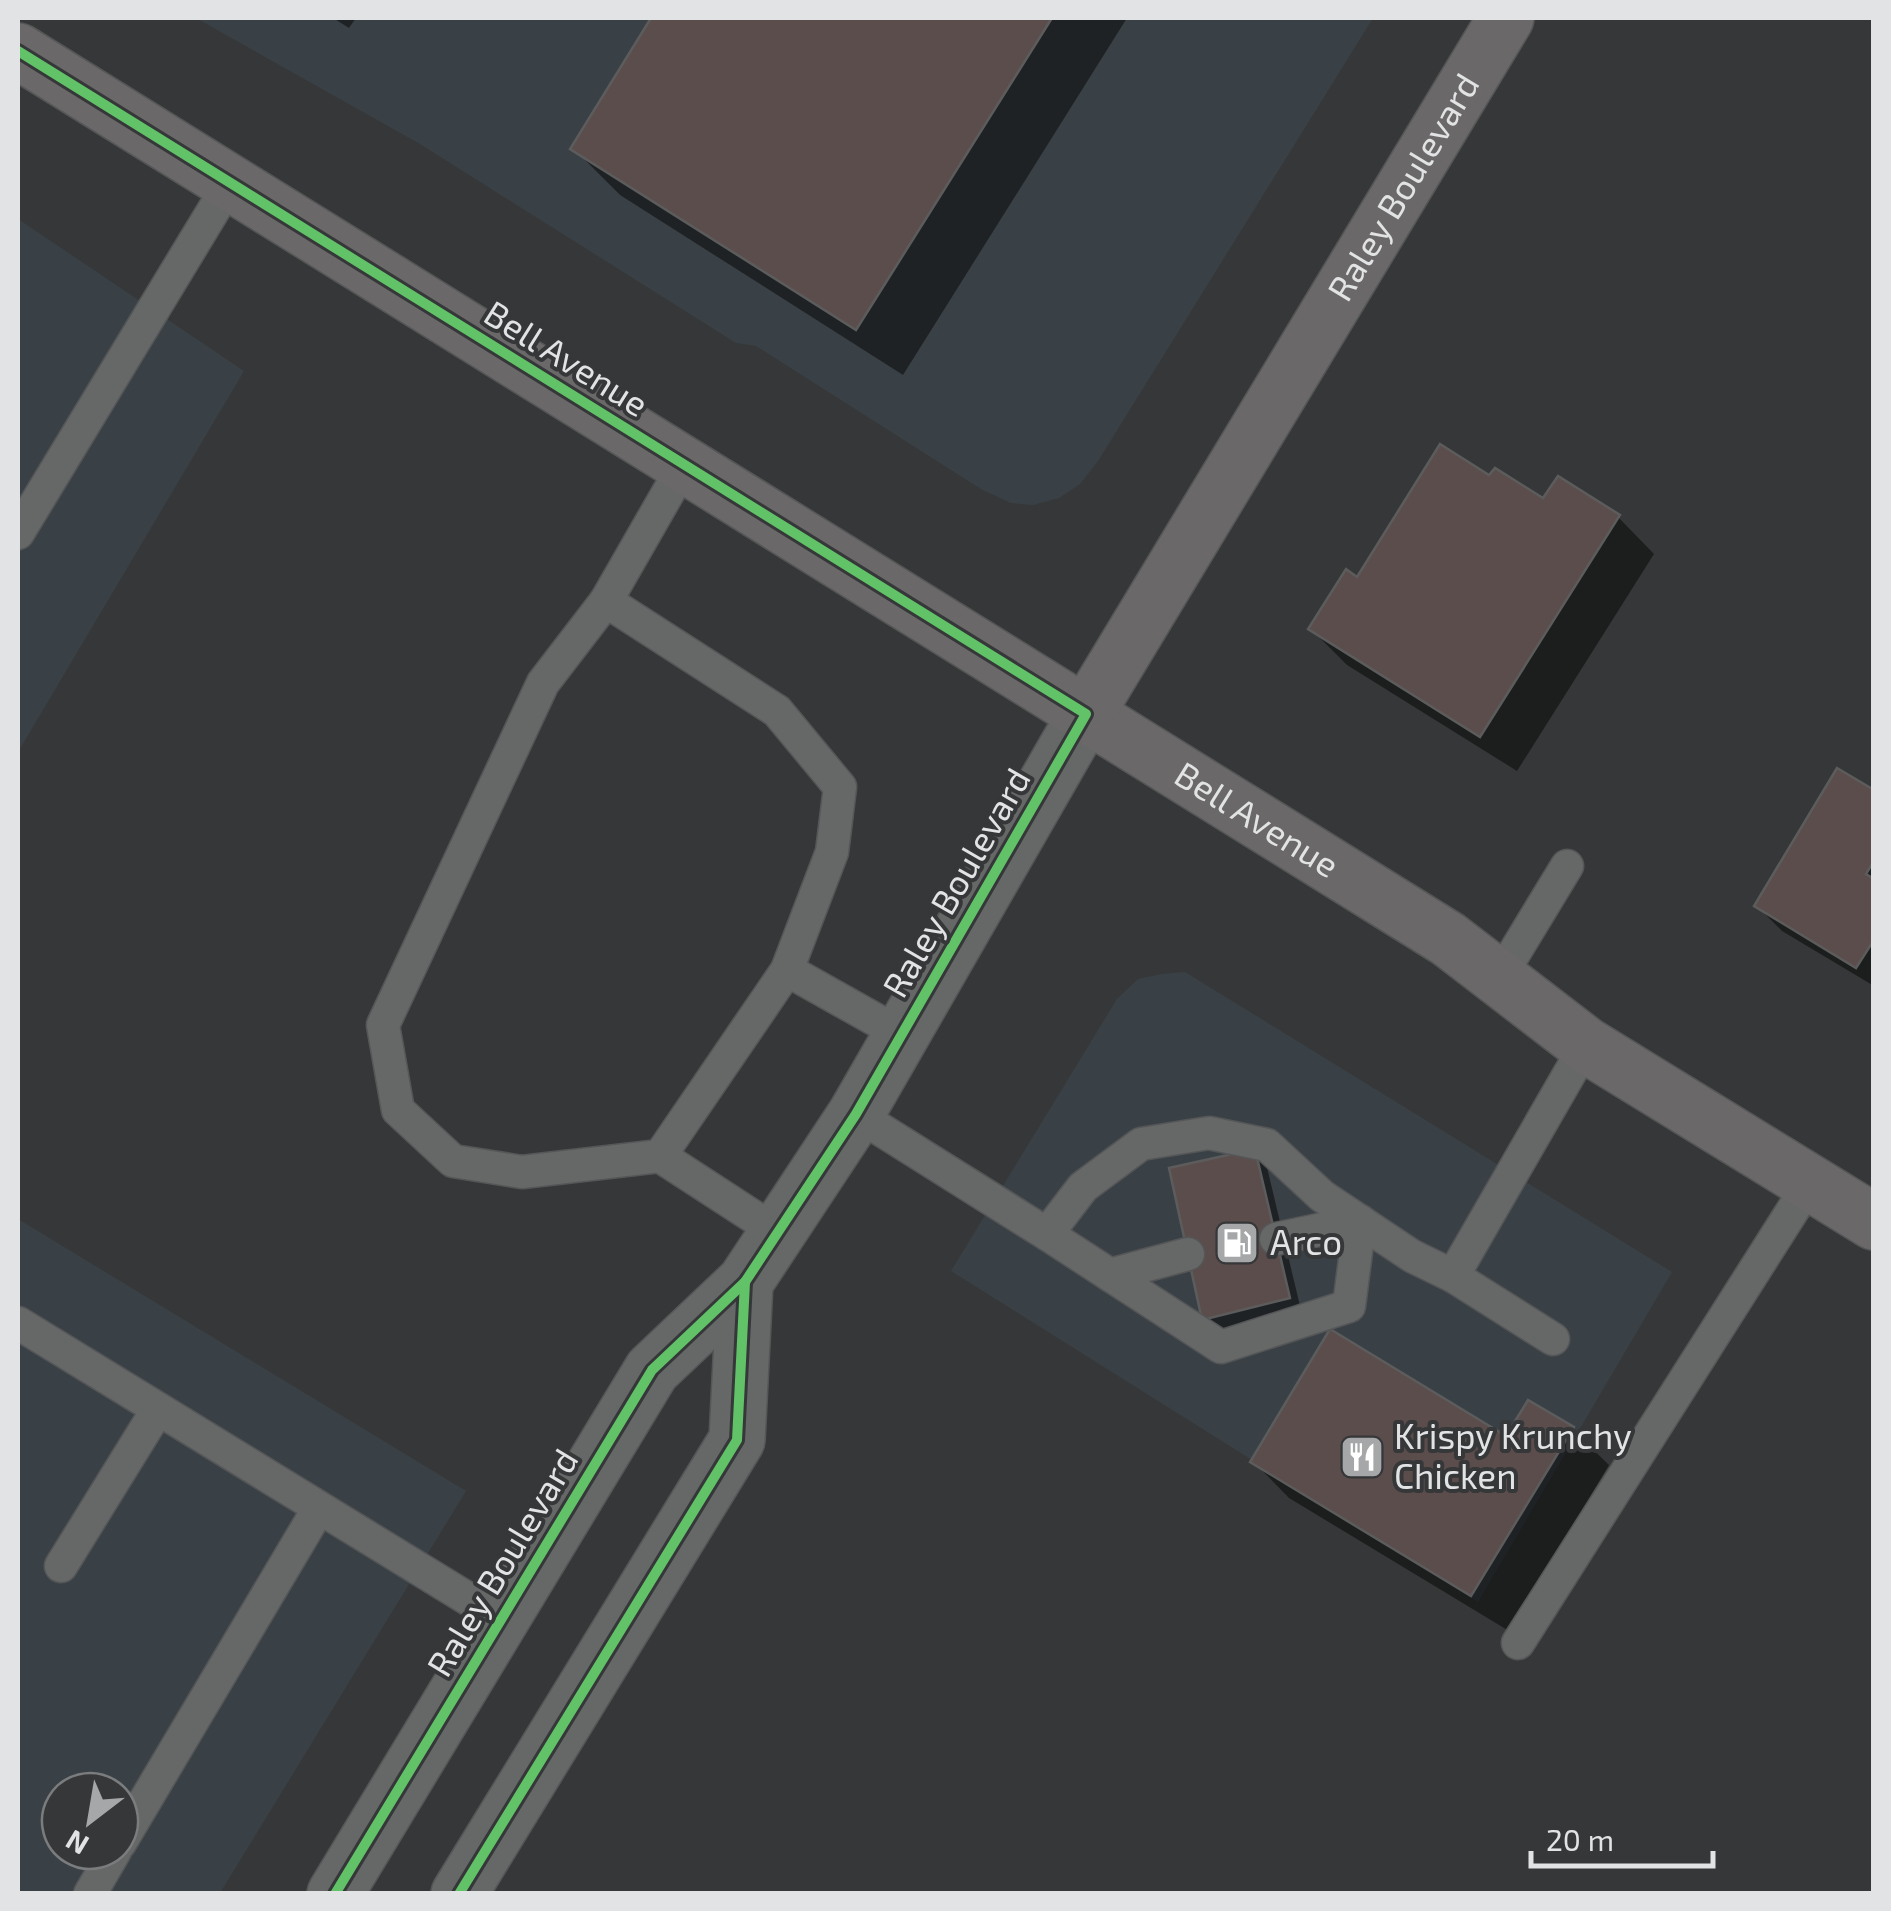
<svg xmlns="http://www.w3.org/2000/svg" width="1891" height="1911" font-family="'Exo 2',sans-serif">
<style>
.built{fill:#3a4146;fill-rule:evenodd}
.shadow{fill:#0007}
.building{fill:#5c4d4d;stroke:#5c5c5c;stroke-width:2.5}
.lines{fill:none;stroke-linecap:round;stroke-linejoin:round}
.service-casing{stroke:#555657;stroke-width:35}
.tertiary-casing{stroke:#555657;stroke-width:58}
.secondary-casing{stroke:#555657;stroke-width:58}
.service{stroke:#666868;stroke-width:32}
.tertiary{stroke:#666868;stroke-width:55}
.secondary{stroke:#6a6868;stroke-width:55}
.cycleway-casing{stroke:#353739;stroke-width:16}
.cycleway{stroke:#61c268;stroke-width:10}
.labels{text-anchor:middle;stroke-width:8;stroke-linejoin:round;paint-order:stroke}
.street-label{font-size:35px;fill:#e2e3e4;stroke:#353739}
.poi-label{font-size:35px;fill:#e2e3e4;stroke:#353739;text-anchor:start}
</style>
<rect width="100%" height="100%" fill="#363738"/>
<!-- built -->
<g class="built">
<path d="M 196,18 L 1373,18 L 1098,461 L 1080,484 L 1059,498 L 1033,505 L 1011,503 L 981,489 L 756,346 L 736,343 L 420,144 Z"/>
<path d="M 18,219 L 244,371 L 18,752 Z"/>
<path d="M 1185,972 L 1672,1272 L 1478,1602 L 951,1271 L 1117,999 L 1138,979 L 1162,974 Z"/>
<path d="M 18,1219 L 466,1491 L 220,1893 L 18,1893 ZM 60,1791 L 120,1791 L 120,1851 L 60,1851 Z"/>
</g>
<!-- shadow -->
<g class="shadow">
<path d="M 333,18 L 356,18 L 349,28 Z"/>
<path d="M 654,18 L 1127,18 L 903,375 L 620,195 L 573,148 Z"/>
<path d="M 1490,478 L 1544,501 L 1618,517 L 1654,554 L 1517,771 L 1347,665 L 1311,629 L 1358,580 Z"/>
<path d="M 1874,793 L 1874,986 L 1782,931 L 1757,906 Z"/>
<path d="M 1254,1152 L 1266,1163 L 1301,1310 L 1216,1330 L 1204,1318 Z"/>
<path d="M 1572,1429 L 1609,1465 L 1509,1631 L 1289,1498 L 1253,1461 L 1507,1440 Z"/>
</g>
<!-- building -->
<g class="building">
<path d="M 651,18 L 1052,18 L 856,330 L 570,149 Z"/>
<path d="M 1440,444 L 1489,475 L 1495,468 L 1543,498 L 1558,476 L 1620,515 L 1480,737 L 1308,629 L 1346,569 L 1357,577 Z"/>
<path d="M 1837,768 L 1874,790 L 1874,861 L 1866,874 L 1874,879 L 1874,940 L 1856,968 L 1754,906 Z"/>
<path d="M 1255,1149 L 1290,1298 L 1202,1320 L 1169,1168 Z"/>
<path d="M 1330,1329 L 1506,1436 L 1528,1400 L 1574,1427 L 1471,1596 L 1250,1462 Z"/>
</g>
<g class="lines">
<defs>
<g id="service">
<path d="M 684,465 L 606,601 L 543,683 L 383,1025 L 398,1110 L 453,1161 L 522,1172 L 660,1156 L 777,1232"/>
<path d="M 18,533 L 230,183"/>
<path d="M 606,601 L 777,711 L 840,787 L 832,852 L 787,970 L 660,1156"/>
<path d="M 787,970 L 901,1034"/>
<path d="M 1499,978 L 1567,866"/>
<path d="M 856,1114 L 1047,1234 L 1221,1347 L 1349,1306 L 1360,1221 L 1276,1239"/>
<path d="M 1047,1234 L 1083,1187 L 1141,1144 L 1209,1133 L 1267,1145 L 1322,1196 L 1412,1256 L 1453,1276 L 1553,1339"/>
<path d="M 1110,1275 L 1188,1254"/>
<path d="M 1453,1276 L 1586,1045"/>
<path d="M 18,1323 L 501,1619"/>
<path d="M 61,1566 L 158,1409"/>
<path d="M 1518,1643 L 1810,1183"/>
<path d="M 120,1843 L 319,1508"/>
<path d="M 90,1894 L 115,1851"/>
</g>
<g id="tertiary">
<path d="M 335,1894 L 652,1370 L 745,1282 L 856,1114 L 1086,714"/>
<path d="M 459,1894 L 737,1440 L 745,1282"/>
</g>
<g id="secondary">
<path id="s1" d="M 18,51 L 1448,939 L 1586,1045 L 1874,1222"/>
<path id="s2" d="M 1086,714 L 1506,18"/>
</g>
</defs>
<!-- service casing -->
<use href="#service" class="service-casing"/>
<!-- tertiary casing -->
<use href="#tertiary" class="tertiary-casing"/>
<!-- secondary casing -->
<use href="#secondary" class="secondary-casing"/>
<!-- service -->
<use href="#service" class="service"/>
<!-- tertiary -->
<use href="#tertiary" class="tertiary"/>
<!-- secondary -->
<use href="#secondary" class="secondary"/>
<defs>
<g id="cycleway">
<path d="M 18,51 L 1086,714 L 856,1114 L 745,1282 L 652,1370 L 335,1894"/>
<path d="M 459,1894 L 737,1440 L 745,1282"/>
</g>
</defs>
<!-- cycleway casing -->
<use href="#cycleway" class="cycleway-casing"/>
<!-- cycleway -->
<use href="#cycleway" class="cycleway"/>
</g>
<!-- icons -->
<defs>
<symbol id="fuel-square" viewBox="-11 -11 22 22"><rect x="-9" y="-9" width="18" height="18" rx="4" fill="#a6a7a8" stroke="#353739"/><path d="M-5.5-6h7V0h2V4h1.3V-2.5L3-4.5l.8-.8L6-3V5H2.5V1h-1V6h-7ZM-4.2-4.7v3.2H.2V-4.7Z" fill="#fff"/></symbol>
<symbol id="restaurant-square" viewBox="-11 -11 22 22"><rect x="-9" y="-9" width="18" height="18" rx="4" fill="#a6a7a8" stroke="#353739"/><path d="M-5-6h1v4h1v-4h1v4h1v-4h1v5L-1.5 .5V6h-2V.5L-5-1ZM5-6V6H3V1.5H1.5Q1.5-4 5-6Z" fill="#fff"/></symbol>
</defs>
<g fill-rule="evenodd">
<use href="#fuel-square" x="1212" y="1218" width="50" height="50"/>
<use href="#restaurant-square" x="1337" y="1432" width="50" height="50"/>
</g>
<g class="labels">
<!-- street labels -->
<g class="street-label">
<text dy="12" stroke="none"><textPath href="#s2" startOffset="615">Raley Boulevard</textPath></text>
<text transform="translate(566 359) rotate(32)" y="12">Bell Avenue</text>
<text dy="12" stroke="none"><textPath href="#s1" startOffset="1458">Bell Avenue</textPath></text>
<text transform="translate(957 883) rotate(-60)" y="12">Raley Boulevard</text>
<text transform="translate(503 1563) rotate(-59)" y="12">Raley Boulevard</text>
</g>
<!-- poi labels -->
<g class="poi-label">
<text x="1270" y="1255">Arco</text>
<text x="1394" y="1449">Krispy Krunchy<tspan x="1394" dy="40">Chicken</tspan></text>
</g>
</g>
<!-- border -->
<rect width="1891" height="1911" fill="none" stroke="#e2e3e4" stroke-width="40"/>
<!-- north arrow -->
<g transform="translate(90 1821) rotate(211)"><circle r="48" fill="#353739" stroke="#7a7c7d" stroke-width="2.5"/>
<path d="M0-8L18 38L0 25L-18 38Z" fill="#a6a7a8"/>
<text y="-15" font-size="28" font-weight="bold" text-anchor="middle" fill="#e2e3e4">N</text>
</g>
<!-- scale -->
<path d="M1531 1851v15h182v-15" fill="none" stroke="#e2e3e4" stroke-width="5"/>
<text x="1546" y="1851" font-size="30" fill="#e2e3e4" stroke="#353739" stroke-width="8" paint-order="stroke">20 m</text>
</svg>
